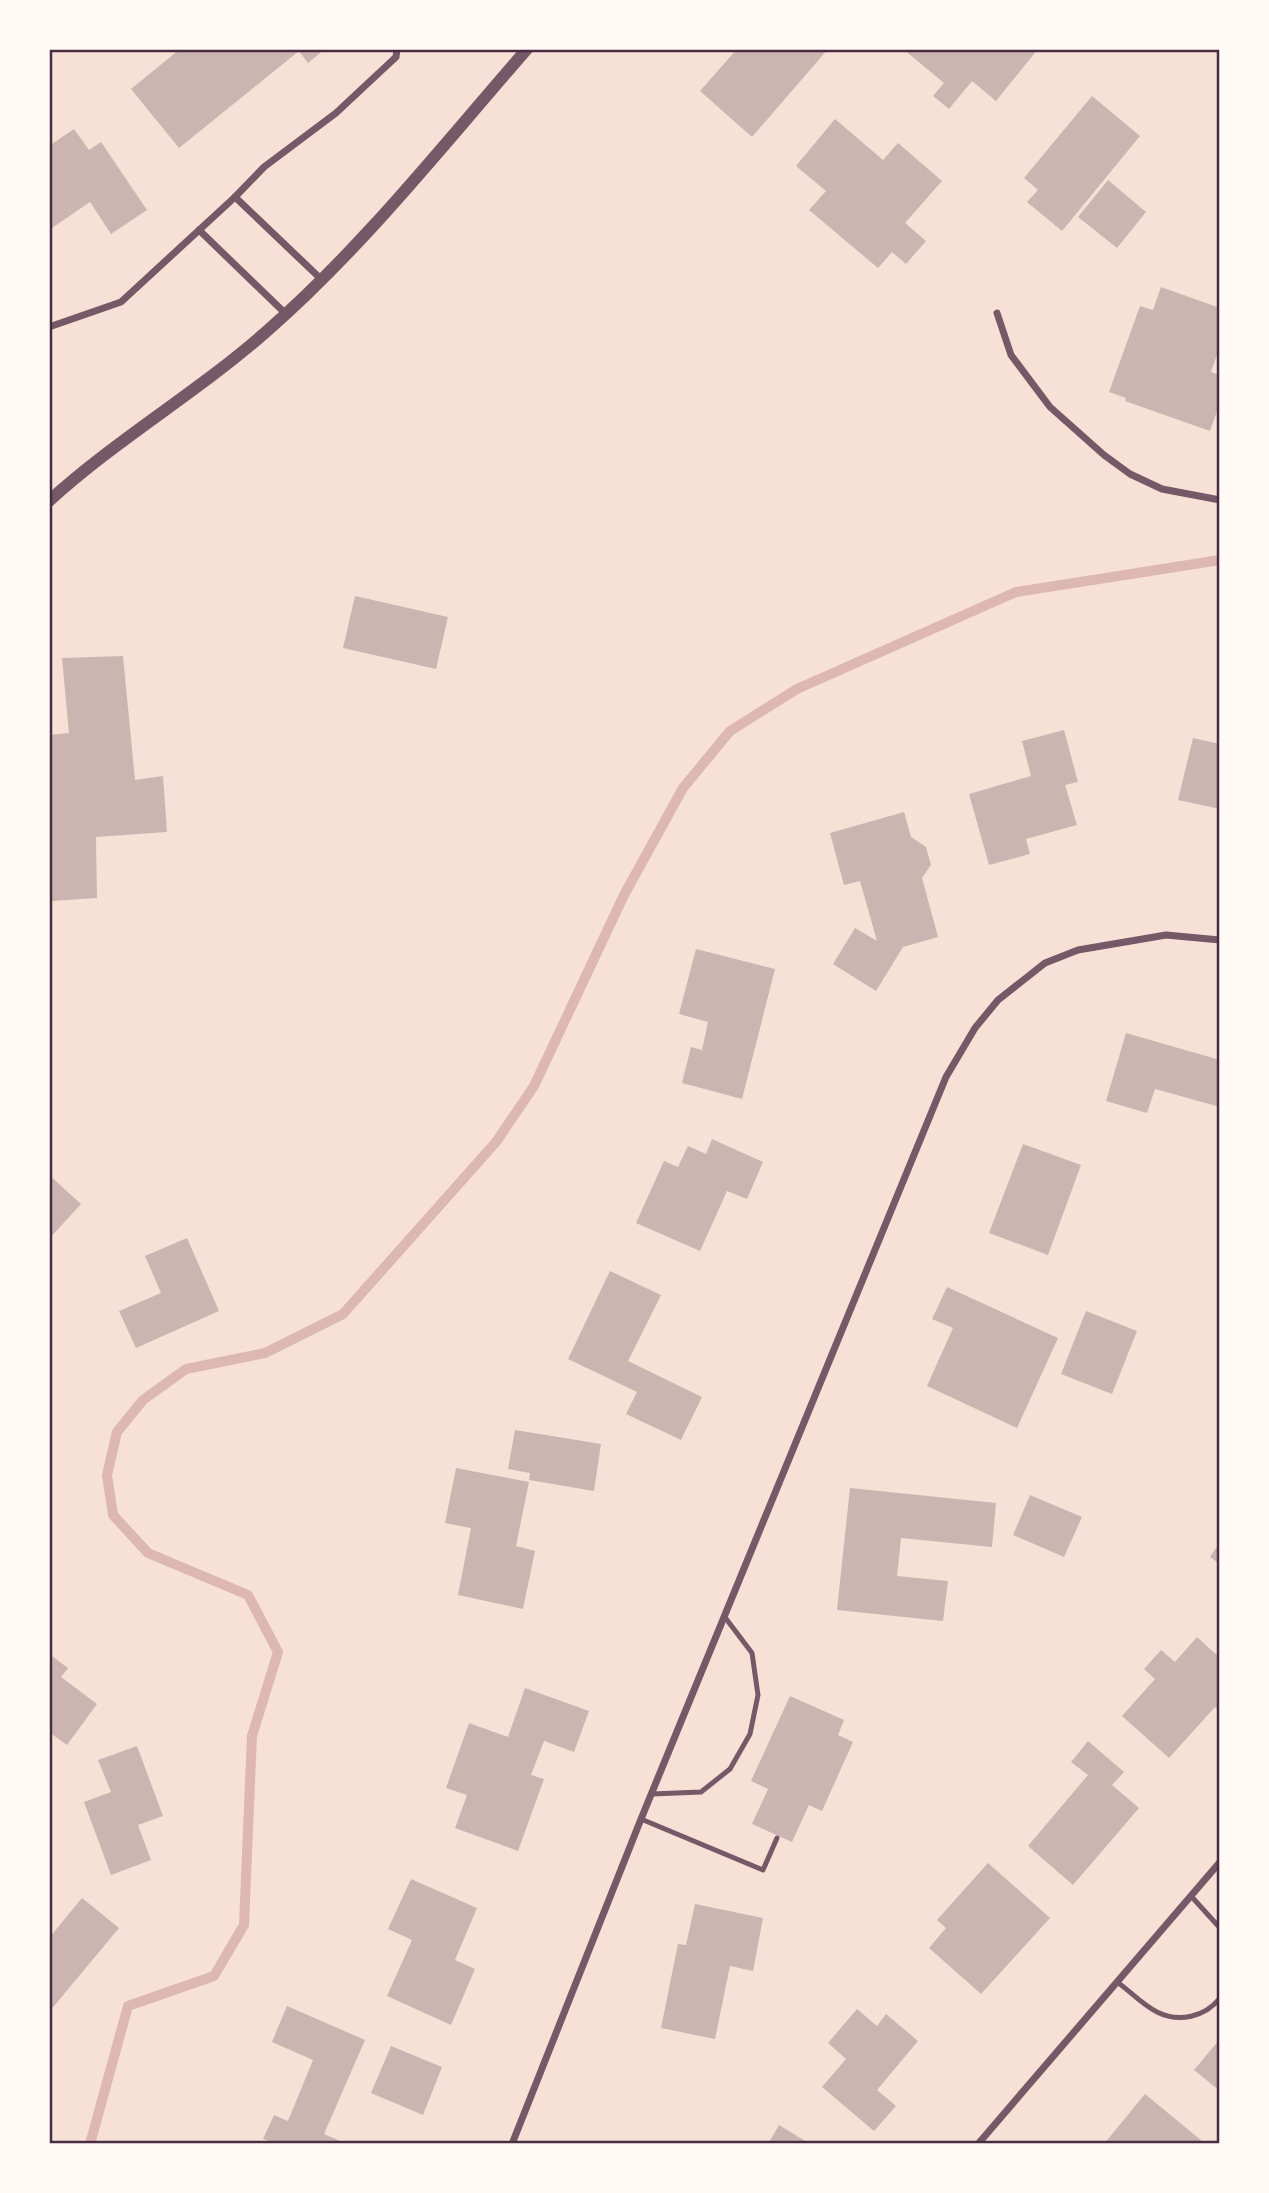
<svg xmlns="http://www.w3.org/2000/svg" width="1269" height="2193" font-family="'Source Sans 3',sans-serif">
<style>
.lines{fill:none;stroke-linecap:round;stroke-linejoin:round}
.stream{stroke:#dcb8b0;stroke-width:10}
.building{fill:#ccb4b1}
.service{stroke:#755966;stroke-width:5}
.minor{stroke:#755966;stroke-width:7}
.tertiary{stroke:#755966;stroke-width:12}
.neatline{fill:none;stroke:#4a2c40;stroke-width:2.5}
</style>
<rect width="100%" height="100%" fill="#f7e1d7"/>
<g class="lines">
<!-- stream -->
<path class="stream" d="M 90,2144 L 128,2006 L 214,1976 L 244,1925 L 252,1736 L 278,1652 L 248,1595 L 148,1553 L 113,1515 L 107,1475 L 117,1432 L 143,1400 L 186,1369 L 265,1353 L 343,1314 L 496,1142 L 534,1086 L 624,895 L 683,788 L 730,731 L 797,689 L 1016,592 L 1220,560"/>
</g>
<!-- building -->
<g class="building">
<path d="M 180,49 L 325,49 L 308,63 L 299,51 L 179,148 L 131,89 Z"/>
<path d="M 737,49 L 828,49 L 752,137 L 700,91 Z"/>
<path d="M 903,49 L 1038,49 L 996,101 L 972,81 L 949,109 L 933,96 L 944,83 Z"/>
<path d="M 1092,96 L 1140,136 L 1062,231 L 1027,202 L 1038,190 L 1024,178 Z"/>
<path d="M 835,119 L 883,160 L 898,143 L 942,181 L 905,223 L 926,241 L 906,264 L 892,252 L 878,268 L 809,210 L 826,191 L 796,166 Z"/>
<path d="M 74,129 L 89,150 L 101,142 L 147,210 L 111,234 L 90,202 L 49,230 L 49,146 Z"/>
<path d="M 1108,180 L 1146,212 L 1117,248 L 1078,217 Z"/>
<path d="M 1161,287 L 1220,308 L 1220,346 L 1211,372 L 1220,375 L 1220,403 L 1210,431 L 1125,401 L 1126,398 L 1109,392 L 1140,306 L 1153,310 Z"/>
<path d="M 355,596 L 448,617 L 436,669 L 343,648 Z"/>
<path d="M 123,656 L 135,780 L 163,776 L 167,832 L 96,837 L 97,898 L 52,901 L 49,905 L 49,735 L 69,733 L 62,658 Z"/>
<path d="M 1064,730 L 1078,782 L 1065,785 L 1077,825 L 1026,839 L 1030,854 L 989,865 L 969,794 L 1031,776 L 1022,741 Z"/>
<path d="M 1193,738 L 1220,744 L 1220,809 L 1178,800 Z"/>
<path d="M 904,812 L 911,837 L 926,847 L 931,865 L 922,878 L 938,937 L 903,947 L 876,991 L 833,964 L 855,928 L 877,941 L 860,881 L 844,885 L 830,833 Z"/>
<path d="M 696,949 L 775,969 L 742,1099 L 682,1083 L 691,1047 L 702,1050 L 708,1022 L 679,1014 Z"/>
<path d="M 1126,1033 L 1220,1060 L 1220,1107 L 1155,1089 L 1147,1113 L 1106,1101 Z"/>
<path d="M 712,1139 L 763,1162 L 747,1199 L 727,1191 L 700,1251 L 636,1223 L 664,1161 L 678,1167 L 688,1146 L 706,1154 Z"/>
<path d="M 1023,1144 L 1081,1165 L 1048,1255 L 989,1233 Z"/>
<path d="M 49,1175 L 81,1204 L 49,1239 Z"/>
<path d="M 187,1238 L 219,1311 L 136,1348 L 119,1311 L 161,1293 L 145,1256 Z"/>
<path d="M 610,1271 L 661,1295 L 628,1361 L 702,1397 L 681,1440 L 626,1414 L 637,1392 L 568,1359 Z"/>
<path d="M 947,1287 L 1058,1338 L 1017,1428 L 927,1386 L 953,1328 L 932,1319 Z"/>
<path d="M 1086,1311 L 1137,1331 L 1112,1394 L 1061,1374 Z"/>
<path d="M 515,1430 L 601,1444 L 594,1491 L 529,1480 L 530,1473 L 508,1469 Z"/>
<path d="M 456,1468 L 529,1482 L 516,1546 L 535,1551 L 523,1609 L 458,1595 L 471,1528 L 445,1523 Z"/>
<path d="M 850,1488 L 996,1503 L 992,1547 L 901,1538 L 897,1576 L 948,1581 L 943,1621 L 837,1610 Z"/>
<path d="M 1030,1495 L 1082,1517 L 1064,1557 L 1013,1535 Z"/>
<path d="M 1220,1542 L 1220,1564 L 1210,1557 Z"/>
<path d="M 1197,1637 L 1220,1658 L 1220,1711 L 1215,1707 L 1169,1758 L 1122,1716 L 1155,1679 L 1144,1669 L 1161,1650 L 1175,1662 Z"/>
<path d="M 49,1654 L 68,1668 L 61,1677 L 97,1704 L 67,1745 L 49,1732 Z"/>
<path d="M 525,1688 L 589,1711 L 574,1752 L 544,1741 L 531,1775 L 544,1779 L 518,1851 L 455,1828 L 467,1795 L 446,1788 L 469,1723 L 508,1737 Z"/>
<path d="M 790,1696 L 844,1720 L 838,1735 L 853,1742 L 822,1811 L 809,1805 L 792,1842 L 752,1824 L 768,1789 L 751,1781 Z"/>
<path d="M 1088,1741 L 1124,1772 L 1112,1785 L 1139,1808 L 1073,1885 L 1028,1846 L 1088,1775 L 1071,1762 Z"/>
<path d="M 137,1746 L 163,1816 L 138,1825 L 151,1860 L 111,1875 L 84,1802 L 111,1792 L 98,1760 Z"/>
<path d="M 988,1863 L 1050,1918 L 981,1994 L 929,1948 L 946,1928 L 937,1920 Z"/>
<path d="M 411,1879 L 477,1908 L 455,1960 L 475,1969 L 451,2025 L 387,1996 L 412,1940 L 388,1929 Z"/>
<path d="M 82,1898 L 119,1928 L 49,2012 L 49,1938 Z"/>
<path d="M 695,1904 L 763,1918 L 753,1971 L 730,1966 L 715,2039 L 661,2028 L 678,1944 L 686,1945 Z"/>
<path d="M 287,2006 L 365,2040 L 324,2134 L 347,2144 L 276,2144 L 263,2139 L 274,2115 L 288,2121 L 313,2060 L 272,2042 Z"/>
<path d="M 857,2009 L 877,2026 L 886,2014 L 918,2041 L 877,2090 L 896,2106 L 874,2131 L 822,2087 L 846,2059 L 828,2043 Z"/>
<path d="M 1220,2039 L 1220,2091 L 1194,2070 Z"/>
<path d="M 391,2046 L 442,2067 L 423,2115 L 371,2093 Z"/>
<path d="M 1145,2094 L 1202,2141 L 1200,2144 L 1104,2144 Z"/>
<path d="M 779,2125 L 810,2144 L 768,2144 Z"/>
</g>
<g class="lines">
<!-- service -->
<g class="service">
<path d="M 652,1794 L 701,1792 L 730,1769 L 750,1734 L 758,1695 L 752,1653 L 724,1616"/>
<path d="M 641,1819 L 763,1870 L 777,1838"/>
<path d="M 1191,1896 L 1220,1928"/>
<path d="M 1117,1982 C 1130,1991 1143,2005 1157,2012 C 1179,2023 1205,2017 1220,1998"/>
</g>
<!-- minor -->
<g class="minor">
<path d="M 235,197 L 322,280"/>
<path d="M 199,230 L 286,314"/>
<path d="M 997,313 L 1011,355 L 1050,407 L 1104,455 L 1130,474 L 1162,489 L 1220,500"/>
<path d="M 49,327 L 121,302 L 235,197 L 264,167 L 336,113 L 396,57 L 397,49"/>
<path d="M 512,2144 L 641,1819 L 946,1077 L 975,1028 L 998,1000 L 1045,963 L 1078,950 L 1166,935 L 1220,940"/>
<path d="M 978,2144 L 1220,1862"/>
</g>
<!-- tertiary -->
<path class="tertiary" d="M 49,501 C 117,439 198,392 267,331 C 363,247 443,145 527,49"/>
</g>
<!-- border -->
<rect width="1269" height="2193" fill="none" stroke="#fffaf5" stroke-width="102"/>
<rect x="51" y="51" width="1167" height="2091" class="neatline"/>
</svg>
